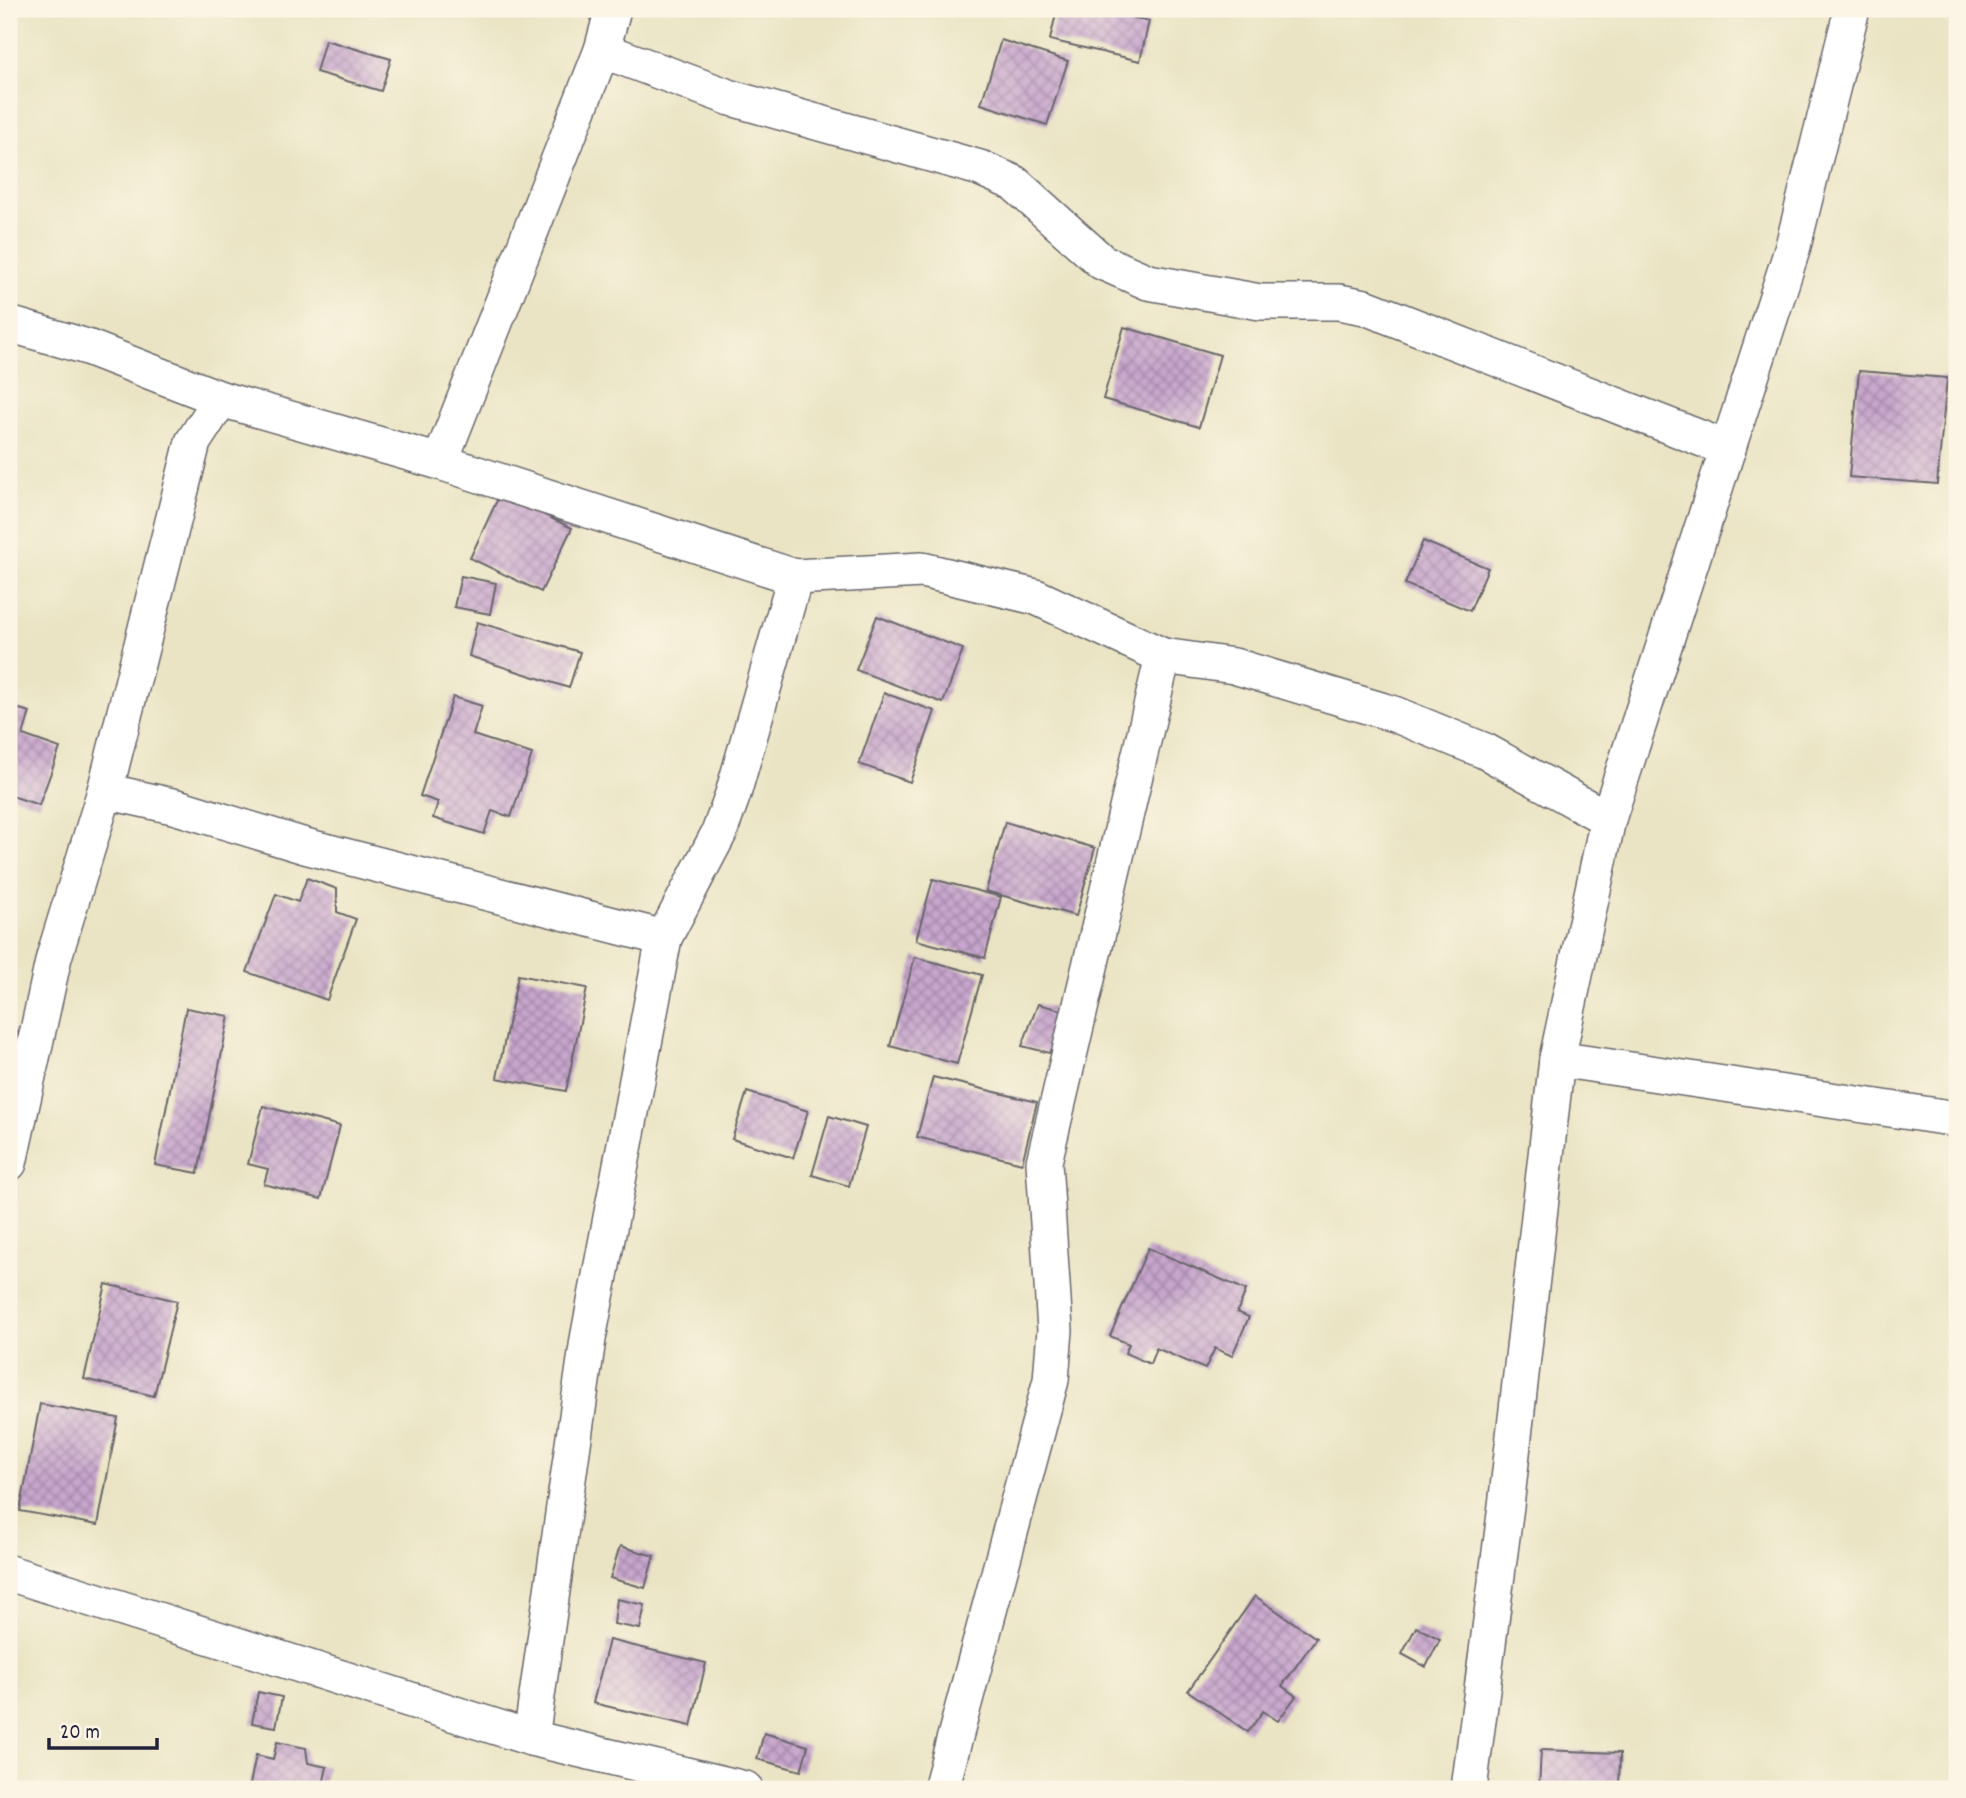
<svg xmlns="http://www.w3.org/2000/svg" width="1966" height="1798" font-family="Dekko,sans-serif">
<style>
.building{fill:url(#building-cross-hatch)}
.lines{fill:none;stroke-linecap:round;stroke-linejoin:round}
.minor-casing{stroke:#68666b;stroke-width:38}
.minor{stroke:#fff;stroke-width:35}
</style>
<defs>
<pattern id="building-cross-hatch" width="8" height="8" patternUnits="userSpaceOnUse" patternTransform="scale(1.75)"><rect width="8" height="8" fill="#c8a6cd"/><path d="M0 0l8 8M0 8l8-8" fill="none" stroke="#a287a8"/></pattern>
</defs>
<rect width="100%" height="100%" fill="#fcf5e5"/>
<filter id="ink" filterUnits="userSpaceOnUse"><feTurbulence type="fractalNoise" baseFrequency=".0143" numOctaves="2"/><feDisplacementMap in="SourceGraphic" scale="14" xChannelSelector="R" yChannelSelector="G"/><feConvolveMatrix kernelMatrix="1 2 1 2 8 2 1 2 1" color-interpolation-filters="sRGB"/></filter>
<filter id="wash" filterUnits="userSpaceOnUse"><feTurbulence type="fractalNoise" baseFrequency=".00686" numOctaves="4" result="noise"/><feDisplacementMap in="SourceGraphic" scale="28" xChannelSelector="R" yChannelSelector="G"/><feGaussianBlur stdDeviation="1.57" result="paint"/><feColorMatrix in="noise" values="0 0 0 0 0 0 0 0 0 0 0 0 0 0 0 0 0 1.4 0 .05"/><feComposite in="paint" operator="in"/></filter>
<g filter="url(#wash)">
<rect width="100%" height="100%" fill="#eae4c4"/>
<g id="blocks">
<!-- building -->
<g class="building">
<path d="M 1057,9 L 1095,9 L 1149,21 L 1140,61 L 1050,40 Z"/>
<path d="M 325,40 L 391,59 L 381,91 L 316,72 Z"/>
<path d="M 1001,40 L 1068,61 L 1047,125 L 981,104 Z"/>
<path d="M 1124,327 L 1220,355 L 1199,427 L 1103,399 Z"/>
<path d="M 1859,371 L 1947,378 L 1937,484 L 1849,477 Z"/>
<path d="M 500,494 L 572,528 L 541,592 L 470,558 Z"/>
<path d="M 1423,541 L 1488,568 L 1470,611 L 1405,584 Z"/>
<path d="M 461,576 L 496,583 L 490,614 L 454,607 Z"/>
<path d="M 877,616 L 963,649 L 943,703 L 856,670 Z"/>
<path d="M 477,622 L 580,652 L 569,688 L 469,656 Z"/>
<path d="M 884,693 L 935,711 L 910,782 L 859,764 Z"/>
<path d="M 453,697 L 482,706 L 473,735 L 532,754 L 511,817 L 492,811 L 484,834 L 433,818 L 438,802 L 420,796 Z"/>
<path d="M 9,706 L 30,712 L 23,735 L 60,748 L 39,805 L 9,795 Z"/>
<path d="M 1005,822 L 1095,848 L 1076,916 L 986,891 Z"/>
<path d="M 307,878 L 337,889 L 337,912 L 356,919 L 327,1000 L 247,972 L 276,894 L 298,902 Z"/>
<path d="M 933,879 L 1001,897 L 985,958 L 916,940 Z"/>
<path d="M 915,957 L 982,975 L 957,1064 L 890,1046 Z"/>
<path d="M 518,975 L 587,988 L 566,1091 L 497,1078 Z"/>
<path d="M 1038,1004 L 1069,1012 L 1050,1053 L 1022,1046 Z"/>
<path d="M 186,1008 L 229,1016 L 198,1173 L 155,1165 Z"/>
<path d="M 9,1029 L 18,1031 L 10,1064 L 9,1063 Z"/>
<path d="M 933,1077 L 1037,1102 L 1022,1163 L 917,1137 Z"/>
<path d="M 747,1092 L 808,1111 L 793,1158 L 732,1139 Z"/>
<path d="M 263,1106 L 340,1126 L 321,1199 L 264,1184 L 268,1169 L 248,1164 Z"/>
<path d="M 829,1116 L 866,1127 L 849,1186 L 812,1175 Z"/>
<path d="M 1148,1248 L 1246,1290 L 1237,1312 L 1249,1317 L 1232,1356 L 1215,1348 L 1205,1369 L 1156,1348 L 1150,1364 L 1125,1353 L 1129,1344 L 1110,1336 Z"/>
<path d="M 106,1284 L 177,1301 L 154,1396 L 84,1379 Z"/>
<path d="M 40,1404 L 118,1418 L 98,1525 L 20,1511 Z"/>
<path d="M 620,1546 L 654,1556 L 645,1588 L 610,1578 Z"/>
<path d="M 1255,1596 L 1316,1638 L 1282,1686 L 1296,1696 L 1278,1721 L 1263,1711 L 1248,1732 L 1188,1691 Z"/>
<path d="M 617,1599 L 645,1605 L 640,1629 L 614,1624 Z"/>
<path d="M 1416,1627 L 1440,1639 L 1426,1667 L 1402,1654 Z"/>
<path d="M 609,1640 L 706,1663 L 691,1726 L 593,1703 Z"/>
<path d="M 258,1692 L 282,1697 L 276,1727 L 252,1723 Z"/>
<path d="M 764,1733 L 808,1746 L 801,1771 L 757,1759 Z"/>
<path d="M 277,1742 L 306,1748 L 308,1763 L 327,1767 L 322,1789 L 249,1789 L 256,1755 L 273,1759 Z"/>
<path d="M 1541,1750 L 1620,1753 L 1619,1789 L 1539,1789 Z"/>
</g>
</g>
</g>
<g filter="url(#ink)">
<use href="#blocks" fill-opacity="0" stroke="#68666b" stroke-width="2"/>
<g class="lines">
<defs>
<g id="minor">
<path d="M 602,50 L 731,98 L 980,168 L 1014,183 L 1102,262 L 1148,282 L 1260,302 L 1339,302 L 1365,307 L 1728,449"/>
<path d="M 9,324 L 87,347 L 221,399 L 440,462 L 795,577 L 922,570 L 1036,597 L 1163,656"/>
<path d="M 440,462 L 602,50 L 613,9"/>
<path d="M 105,791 L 193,442 L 221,399"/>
<path d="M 664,938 L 719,833 L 733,794 L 795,577"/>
<path d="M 1557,1059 L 1957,1119"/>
<path d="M 9,1163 L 54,957 L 105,791 L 177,807 L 305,846 L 664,938 L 588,1339 L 531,1738"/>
<path d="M 9,1573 L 531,1738 L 745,1789"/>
<path d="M 941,1789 L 1051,1380 L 1055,1330 L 1044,1162 L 1163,656 L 1234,666 L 1394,714 L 1485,751 L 1608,819"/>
<path d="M 1469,1789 L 1506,1506 L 1557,1059 L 1608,819 L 1792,250 L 1852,9"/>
</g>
</defs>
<!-- minor casing -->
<use href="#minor" class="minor-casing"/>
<!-- minor -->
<use href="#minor" class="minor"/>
</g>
</g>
<!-- margin -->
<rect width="1966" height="1798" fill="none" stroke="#fcf5e5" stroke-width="35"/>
<!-- scale -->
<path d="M49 1738v10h108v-10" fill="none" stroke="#22223b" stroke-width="3.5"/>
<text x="60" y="1738" font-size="21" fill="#22223b" stroke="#fcf5e5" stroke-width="5" paint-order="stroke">20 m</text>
</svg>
